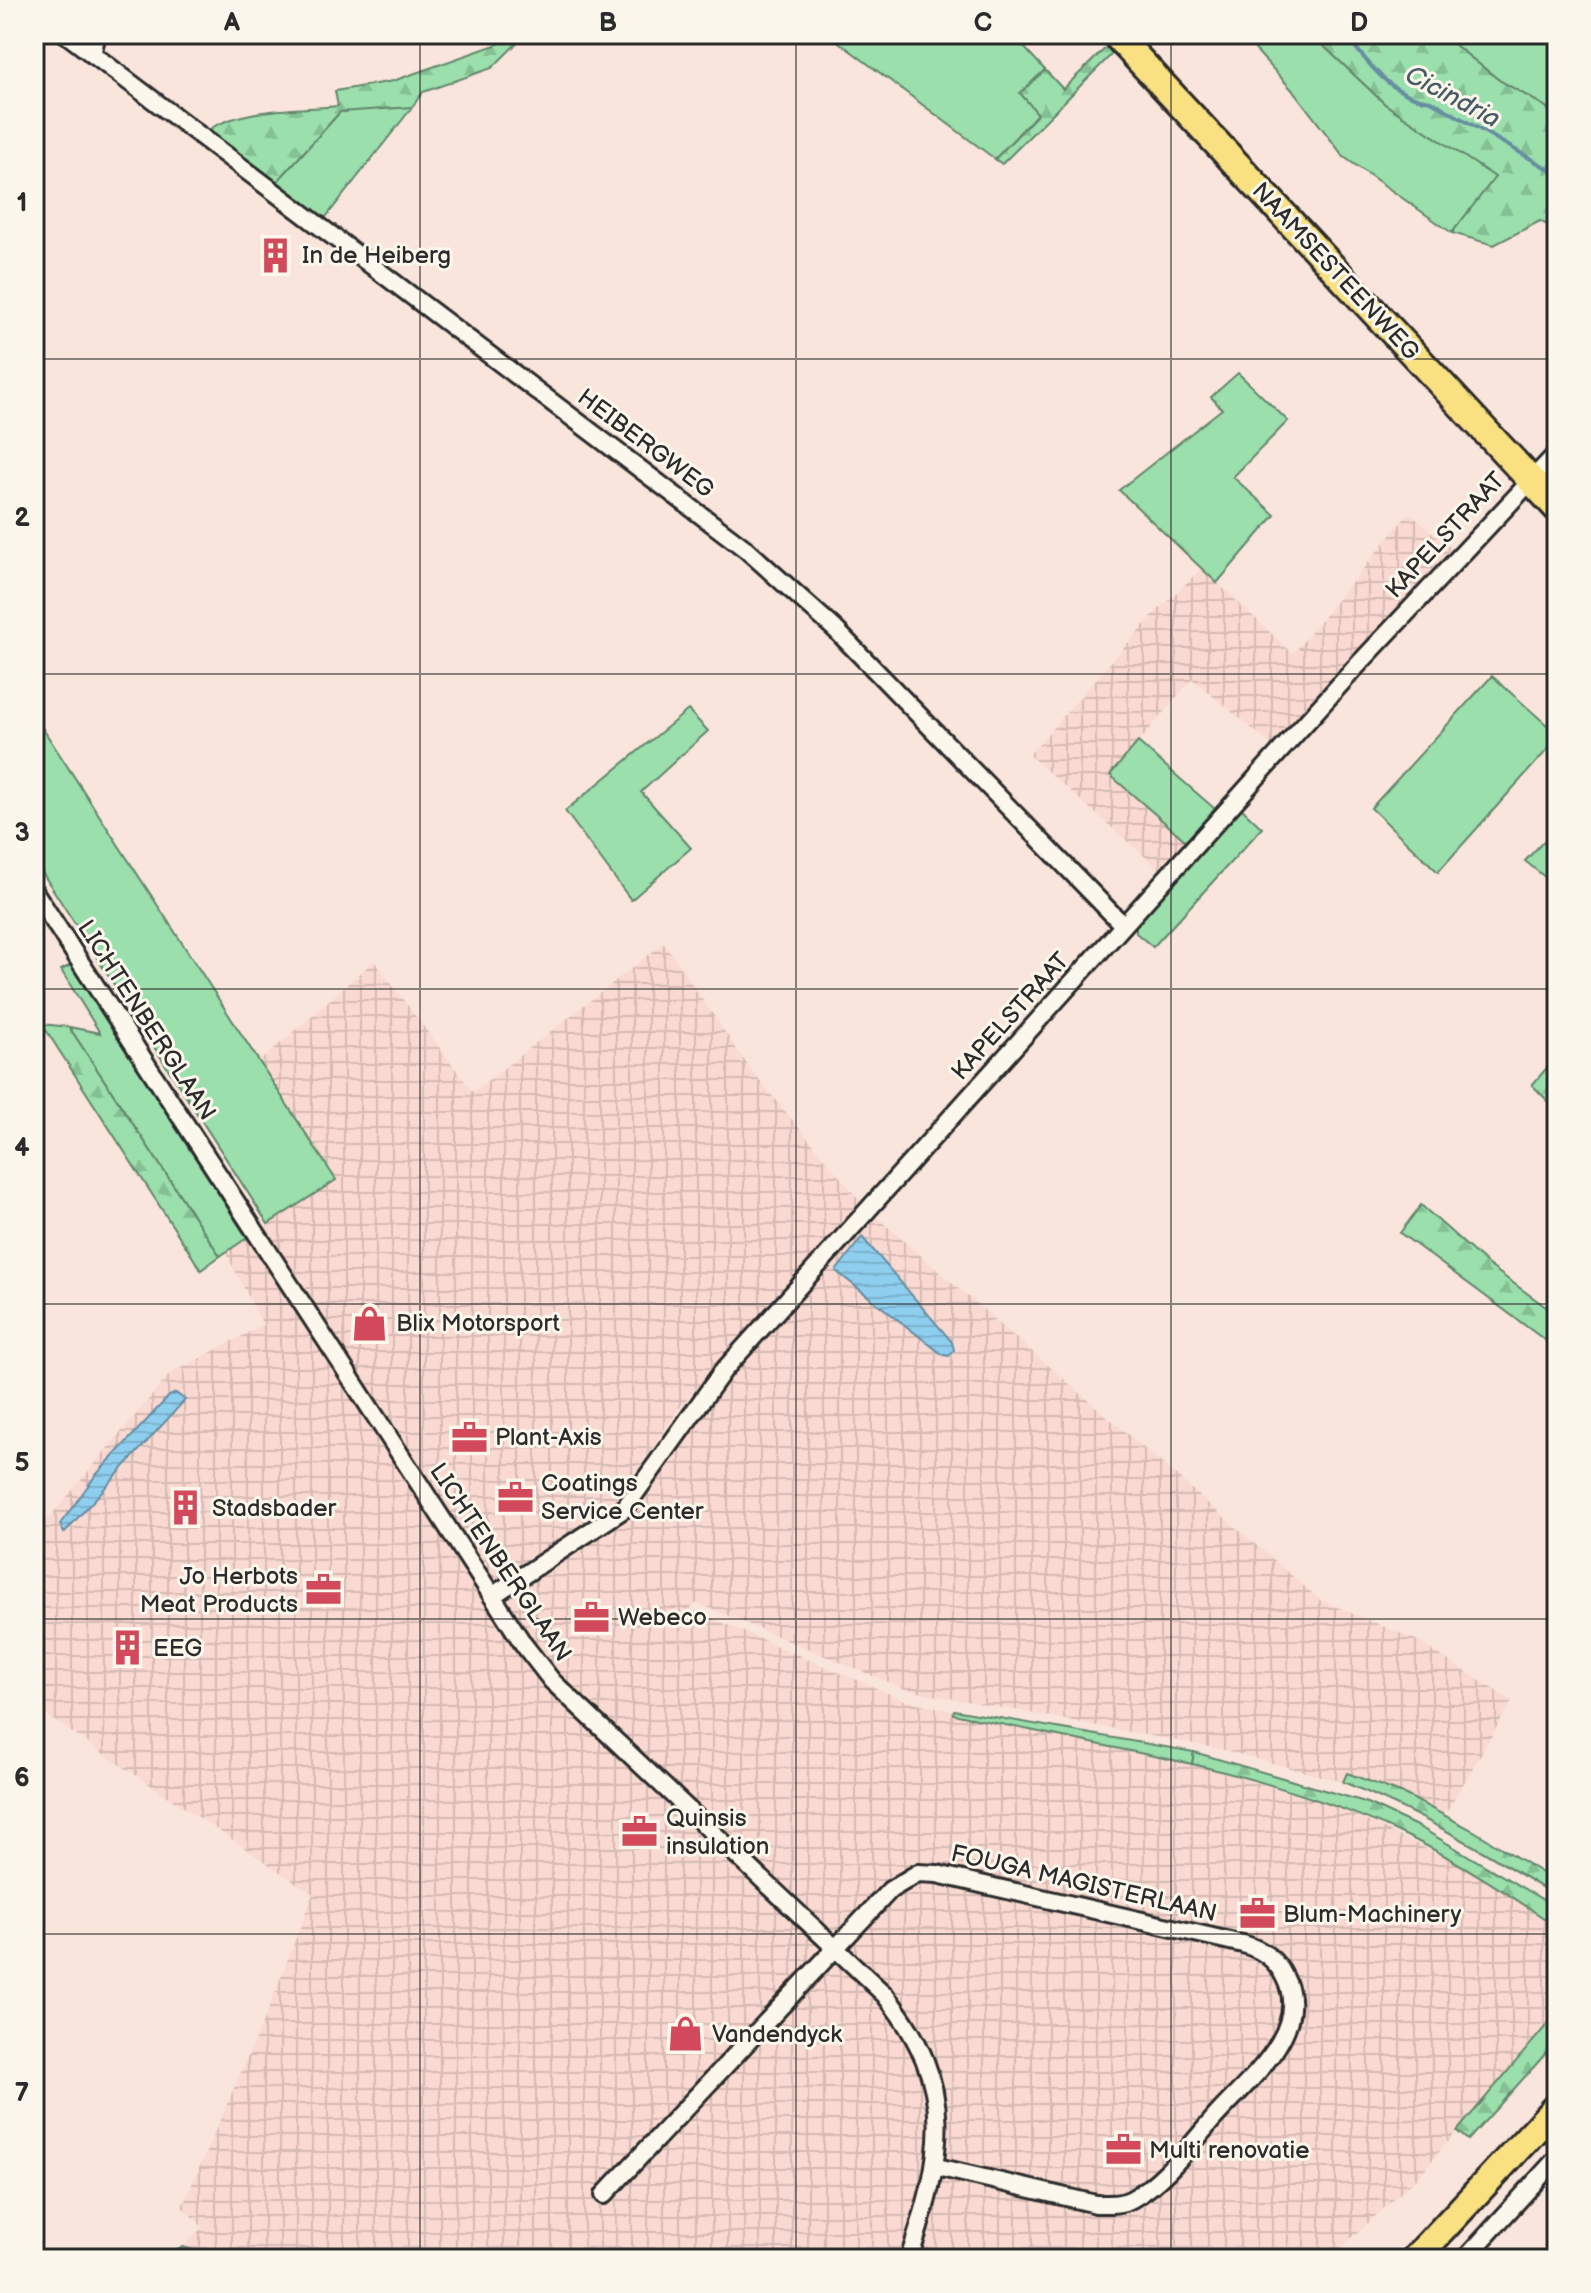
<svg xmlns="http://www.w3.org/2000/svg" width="1591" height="2293" font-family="'Balsamiq Sans',sans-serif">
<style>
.industrial{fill:url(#industrial-grid)}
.grass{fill:#9adfac;stroke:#62856c;stroke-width:2}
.forest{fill:url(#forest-firs);stroke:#62856c;stroke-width:2}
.water{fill:url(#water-rules);stroke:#668da1;stroke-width:2}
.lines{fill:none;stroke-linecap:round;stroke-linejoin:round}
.stream{stroke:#668da1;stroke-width:4}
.minor-casing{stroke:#2b2b2b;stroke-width:22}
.primary-casing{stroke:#2b2b2b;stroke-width:32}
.minor{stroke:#fbf7ec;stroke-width:16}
.primary{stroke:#f9e181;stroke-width:26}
.grid{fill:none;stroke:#2b2b2b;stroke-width:2;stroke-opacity:0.55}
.labels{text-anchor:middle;stroke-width:6;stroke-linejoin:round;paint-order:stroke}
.poi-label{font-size:24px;fill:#2b2b2b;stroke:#fbf7ec;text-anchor:start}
.street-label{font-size:24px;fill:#2b2b2b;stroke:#fbf7ec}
.water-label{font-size:26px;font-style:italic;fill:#495c66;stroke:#fbf7ec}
.neatline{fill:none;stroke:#2b2b2b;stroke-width:3}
.grid-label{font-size:26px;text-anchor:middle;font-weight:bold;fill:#2b2b2b}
</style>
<defs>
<pattern id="industrial-grid" width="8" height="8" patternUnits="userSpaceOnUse" patternTransform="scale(2)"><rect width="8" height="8" fill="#f9d9d1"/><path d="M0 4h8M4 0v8" fill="none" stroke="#d6bab4"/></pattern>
<pattern id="forest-firs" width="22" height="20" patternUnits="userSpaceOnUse" patternTransform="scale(2)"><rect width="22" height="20" fill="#9adfac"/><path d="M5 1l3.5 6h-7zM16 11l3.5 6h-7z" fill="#85c094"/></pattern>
<pattern id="water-rules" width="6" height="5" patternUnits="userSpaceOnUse" patternTransform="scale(2)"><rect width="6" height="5" fill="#8eceef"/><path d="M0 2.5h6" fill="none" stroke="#7bb1cd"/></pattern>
</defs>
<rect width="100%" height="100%" fill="#fae5dc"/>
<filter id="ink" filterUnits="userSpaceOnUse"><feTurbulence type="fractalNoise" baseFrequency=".0125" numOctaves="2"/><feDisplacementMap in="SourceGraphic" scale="16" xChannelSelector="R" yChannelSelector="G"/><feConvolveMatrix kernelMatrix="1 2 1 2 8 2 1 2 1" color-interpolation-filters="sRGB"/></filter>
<g filter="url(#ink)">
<!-- industrial -->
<g class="industrial">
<path d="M 1409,513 L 1451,548 L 1273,746 L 1192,679 L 1111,775 L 1186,841 L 1160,870 L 1029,755 L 1152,616 L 1202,568 L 1293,654 Z"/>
<path d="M 664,943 L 751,1070 L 861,1202 L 717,1362 L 678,1410 L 617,1500 L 624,1519 L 729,1381 L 875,1216 L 1320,1600 L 1416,1640 L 1512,1701 L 1445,1815 L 1406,1795 L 1347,1773 L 1343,1782 L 1220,1749 L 907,1690 L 697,1603 L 690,1609 L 904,1700 L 1192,1764 L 1333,1805 L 1459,1864 L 1557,1927 L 1557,2013 L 1419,2176 L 1329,2259 L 198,2259 L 201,2253 L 183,2247 L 203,2227 L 182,2207 L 269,2008 L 313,1894 L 34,1707 L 34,1536 L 170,1374 L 263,1325 L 226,1253 L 335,1180 L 259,1062 L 374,961 L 473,1092 Z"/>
</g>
<!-- grass -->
<g class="grass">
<path d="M 828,34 L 1036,34 L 1023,46 L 1045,70 L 1021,93 L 1038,113 L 995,159 Z"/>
<path d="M 1241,34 L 1311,34 L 1385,104 L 1496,177 L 1452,233 L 1344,157 L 1295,93 Z"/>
<path d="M 1441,34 L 1557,34 L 1557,123 L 1546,107 L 1499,80 Z"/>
<path d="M 414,105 L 322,222 L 275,184 L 340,112 Z"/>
<path d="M 1238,373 L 1288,421 L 1233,477 L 1275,515 L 1217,583 L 1119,490 L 1222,409 L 1211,397 Z"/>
<path d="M 1492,676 L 1557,734 L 1557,739 L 1438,872 L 1371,808 Z"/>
<path d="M 688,710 L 708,731 L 641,792 L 691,848 L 631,900 L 565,811 Z"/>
<path d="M 34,715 L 336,1180 L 268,1224 L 34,860 Z"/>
<path d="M 1138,742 L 1215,809 L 1186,841 L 1110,775 Z"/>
<path d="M 1241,808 L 1262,828 L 1153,947 L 1136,933 L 1136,924 Z"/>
<path d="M 1557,827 L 1557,887 L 1525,861 Z"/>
<path d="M 71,965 L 247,1238 L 220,1256 L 69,1027 L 100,1033 L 61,970 Z"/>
<path d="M 954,1710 L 1194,1752 L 1192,1764 L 953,1714 Z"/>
</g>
<!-- forest -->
<g class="forest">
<path d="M 508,34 L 526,34 L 492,68 L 423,92 L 412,107 L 340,112 L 275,184 L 206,131 C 242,107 296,110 338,106 L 335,91 L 393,81 L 501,43 Z"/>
<path d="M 1311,34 L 1441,34 L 1499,80 L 1546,107 L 1557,123 L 1557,230 L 1540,221 L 1494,245 L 1452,233 L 1495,177 L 1385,104 Z"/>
<path d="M 1110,44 L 1116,50 L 1002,164 L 995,159 L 1038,114 L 1020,93 L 1045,70 L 1063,89 Z"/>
<path d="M 42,1024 L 69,1027 L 220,1256 L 201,1270 Z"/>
<path d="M 1557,1056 L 1557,1110 L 1532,1085 Z"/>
<path d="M 1421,1205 L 1487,1264 L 1557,1315 L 1557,1349 L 1400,1233 Z"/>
<path d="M 1194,1752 L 1365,1802 L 1421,1828 L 1557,1908 L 1557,1927 C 1510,1895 1462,1863 1411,1838 C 1341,1804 1267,1782 1192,1764 Z"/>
<path d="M 1347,1773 L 1406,1795 L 1474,1831 L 1557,1882 L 1557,1897 C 1488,1853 1419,1812 1343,1782 Z"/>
<path d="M 1557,2013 L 1557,2041 L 1468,2140 L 1457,2131 Z"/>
<path d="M 183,2247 L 201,2253 L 198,2259 L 160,2259 Z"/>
</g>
<!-- water -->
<g class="water">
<path d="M 862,1237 L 952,1342 L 954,1350 L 949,1356 L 943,1355 L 836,1271 Z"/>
<path d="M 176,1393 L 185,1400 L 64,1533 L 60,1524 L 96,1475 L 169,1396 Z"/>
</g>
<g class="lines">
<!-- stream -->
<path class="stream" d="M 1345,34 C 1369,64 1390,96 1431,101 L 1557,174"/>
<defs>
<g id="minor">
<path d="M 66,34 L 747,550 L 835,629 L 1123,925"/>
<path d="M 92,54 L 97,34"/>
<path d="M 34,891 L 524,1645 L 552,1681 L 885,1995 C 959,2087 943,2155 909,2259"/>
<path d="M 492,1596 L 624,1509 L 723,1371 L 1354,669 L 1557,453"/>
<path d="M 604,2195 L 890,1890 L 918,1873 L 937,1874 L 1243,1944 C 1263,1950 1276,1959 1285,1978 C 1312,2031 1246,2082 1215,2117 C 1190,2145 1166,2180 1132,2199 C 1121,2205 1109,2204 1096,2204 L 937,2167"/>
<path d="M 1465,2259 L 1557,2158"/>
</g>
<g id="primary">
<path d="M 1115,34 L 1557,508"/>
<path d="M 1415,2259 L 1557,2106"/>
</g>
</defs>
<!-- minor casing -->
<use href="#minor" class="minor-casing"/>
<!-- primary casing -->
<use href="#primary" class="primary-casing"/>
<!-- minor -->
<use href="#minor" class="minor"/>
<!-- primary -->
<use href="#primary" class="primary"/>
</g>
</g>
<!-- grid -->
<path class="grid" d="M 420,34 L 420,2259M 796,34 L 796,2259M 1171,34 L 1171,2259M 34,359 L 1557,359M 34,674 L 1557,674M 34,989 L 1557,989M 34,1304 L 1557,1304M 34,1619 L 1557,1619M 34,1934 L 1557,1934"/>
<!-- icons -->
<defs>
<symbol id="building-bare" viewBox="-9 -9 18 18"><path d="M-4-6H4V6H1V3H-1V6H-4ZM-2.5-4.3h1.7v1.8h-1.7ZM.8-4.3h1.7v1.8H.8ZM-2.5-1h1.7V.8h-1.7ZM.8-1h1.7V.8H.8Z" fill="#d1495b" stroke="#fbf7ec" stroke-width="2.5" paint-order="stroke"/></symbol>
<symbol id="shop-bare" viewBox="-9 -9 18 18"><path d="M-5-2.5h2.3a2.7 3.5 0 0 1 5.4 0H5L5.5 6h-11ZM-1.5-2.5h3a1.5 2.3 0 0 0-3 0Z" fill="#d1495b" stroke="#fbf7ec" stroke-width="2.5" paint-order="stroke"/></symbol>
<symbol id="office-bare" viewBox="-9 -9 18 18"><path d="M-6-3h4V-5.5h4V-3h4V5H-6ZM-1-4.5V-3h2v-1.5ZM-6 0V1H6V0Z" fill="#d1495b" stroke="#fbf7ec" stroke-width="2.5" paint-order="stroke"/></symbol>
</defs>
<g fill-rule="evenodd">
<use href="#building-bare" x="250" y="230" width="51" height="51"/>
<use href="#shop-bare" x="344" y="1298" width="51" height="51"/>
<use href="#office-bare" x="444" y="1412" width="51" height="51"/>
<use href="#office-bare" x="490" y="1472" width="51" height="51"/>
<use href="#building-bare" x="160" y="1482" width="51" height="51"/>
<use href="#office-bare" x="298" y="1564" width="51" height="51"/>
<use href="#office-bare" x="566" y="1592" width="51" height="51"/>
<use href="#building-bare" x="102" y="1622" width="51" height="51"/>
<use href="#office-bare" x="614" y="1806" width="51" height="51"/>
<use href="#office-bare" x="1232" y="1888" width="51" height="51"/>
<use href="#shop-bare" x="660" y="2008" width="51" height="51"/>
<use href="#office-bare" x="1098" y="2124" width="51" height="51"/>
</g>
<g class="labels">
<!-- poi labels -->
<g class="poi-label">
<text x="302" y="263">In de Heiberg</text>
<text x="396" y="1331">Blix Motorsport</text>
<text x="495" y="1445">Plant-Axis</text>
<text x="541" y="1491">Coatings<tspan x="541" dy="28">Service Center</tspan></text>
<text x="212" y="1516">Stadsbader</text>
<text x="298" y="1584" text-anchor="end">Jo Herbots<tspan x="298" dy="28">Meat Products</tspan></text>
<text x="618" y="1625">Webeco</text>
<text x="153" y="1656">EEG</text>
<text x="666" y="1826">Quinsis<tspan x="666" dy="28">insulation</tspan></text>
<text x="1283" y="1922">Blum-Machinery</text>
<text x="712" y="2042">Vandendyck</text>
<text x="1149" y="2158">Multi renovatie</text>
</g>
<!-- street labels -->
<g class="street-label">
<text transform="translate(1336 271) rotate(47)" y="8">NAAMSESTEENWEG</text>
<text transform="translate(646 443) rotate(37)" y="8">HEIBERGWEG</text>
<text transform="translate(1445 535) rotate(-47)" y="8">KAPELSTRAAT</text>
<text transform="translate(1010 1016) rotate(-48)" y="8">KAPELSTRAAT</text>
<text transform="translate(147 1020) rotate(57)" y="8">LICHTENBERGLAAN</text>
<text transform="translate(501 1562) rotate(56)" y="8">LICHTENBERGLAAN</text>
<text transform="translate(1084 1883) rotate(13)" y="8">FOUGA MAGISTERLAAN</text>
</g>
<!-- water labels -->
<g class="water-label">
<text transform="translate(1453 96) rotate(28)" y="9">Cicindria</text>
</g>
</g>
<!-- margin -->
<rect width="1591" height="2293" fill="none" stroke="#fbf7ec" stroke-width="88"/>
<rect x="44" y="44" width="1503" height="2205" class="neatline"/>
<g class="grid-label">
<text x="232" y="31">A</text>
<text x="608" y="31">B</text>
<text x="983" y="31">C</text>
<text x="1359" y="31">D</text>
<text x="22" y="211">1</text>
<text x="22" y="526">2</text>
<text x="22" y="841">3</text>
<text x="22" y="1156">4</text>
<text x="22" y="1471">5</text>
<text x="22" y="1786">6</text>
<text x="22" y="2101">7</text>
</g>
</svg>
